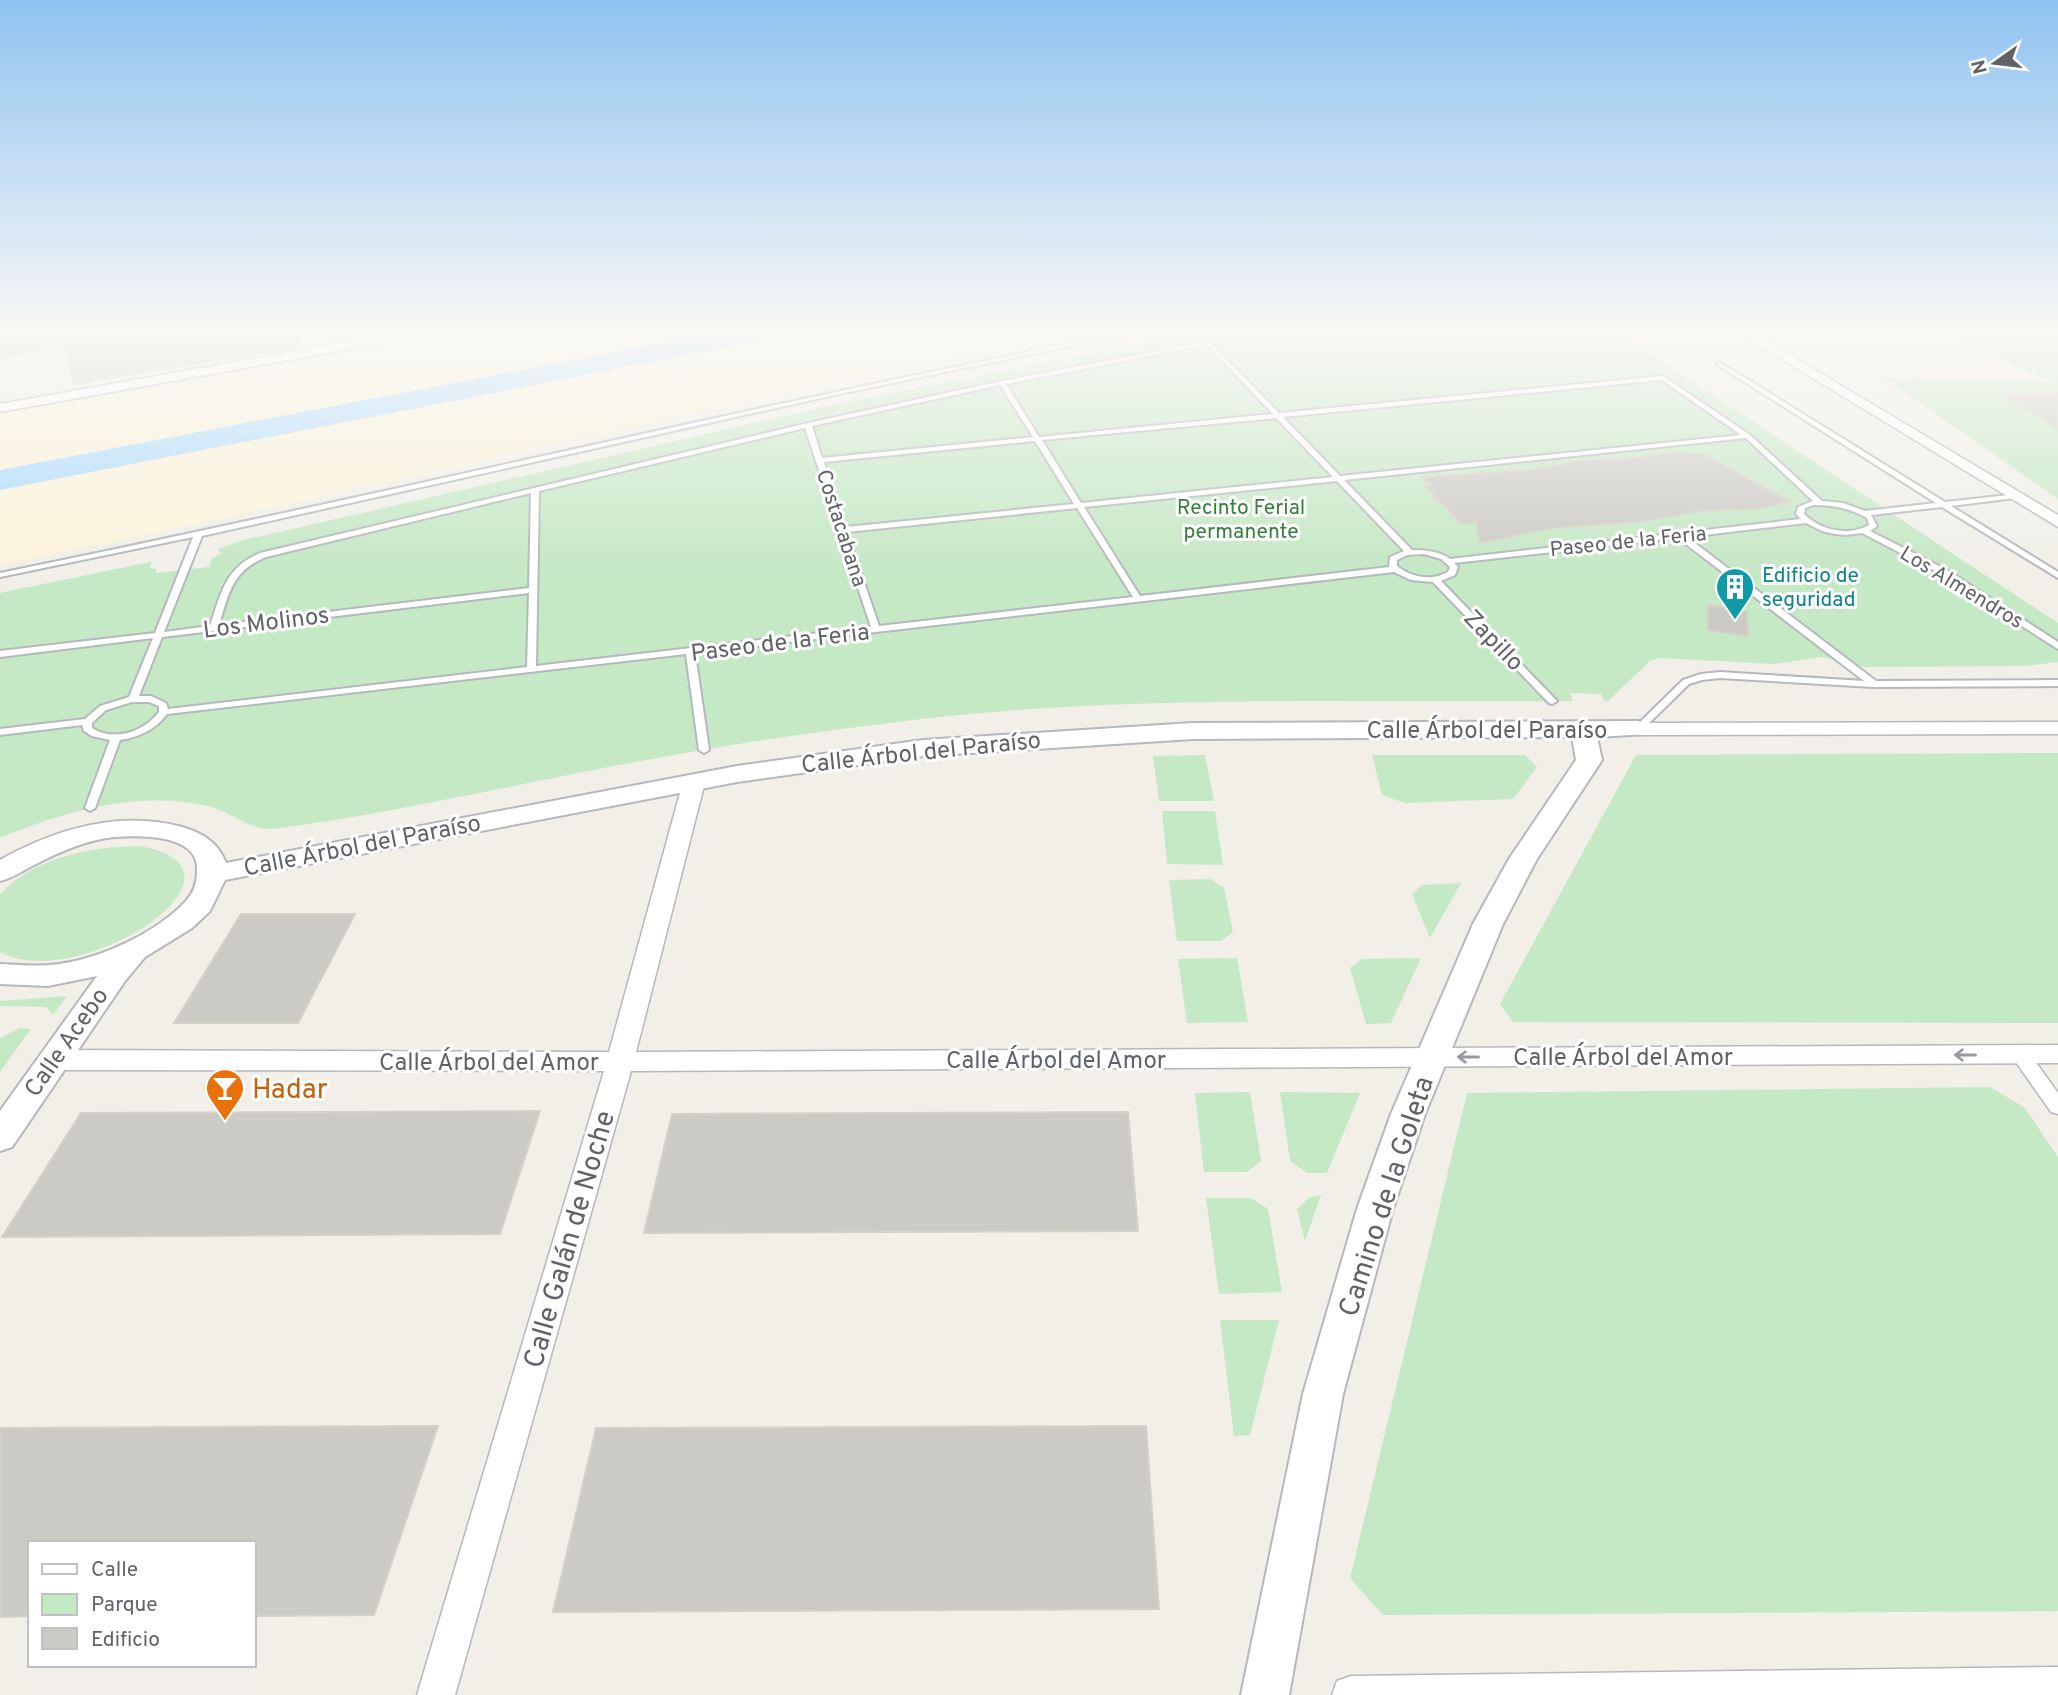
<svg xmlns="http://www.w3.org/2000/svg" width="2058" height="1695" font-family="Overpass,sans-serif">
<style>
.green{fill:#c5e8c5}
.sand{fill:#fbf3d9}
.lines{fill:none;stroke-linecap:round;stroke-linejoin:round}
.river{fill:#aadaff;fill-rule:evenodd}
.building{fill:#cccac5;stroke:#d6d1c6;stroke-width:2}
.service-casing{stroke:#b5b8bc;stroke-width:4}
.pedestrian-casing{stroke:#b5b8bc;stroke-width:3}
.minor-casing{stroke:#b5b8bc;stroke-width:3}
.tertiary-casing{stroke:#b5b8bc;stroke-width:4}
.service{fill:#fff;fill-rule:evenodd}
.pedestrian{fill:#fff;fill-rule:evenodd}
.minor{fill:#fff;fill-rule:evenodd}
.tertiary{fill:#fff;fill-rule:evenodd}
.oneway{stroke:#979a9d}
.labels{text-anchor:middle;stroke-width:6;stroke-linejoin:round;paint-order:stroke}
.far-park-label{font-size:21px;fill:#348238;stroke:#fff}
.far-street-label{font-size:21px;fill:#5f6368;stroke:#fff}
.far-culture-label{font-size:21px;fill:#0d838f;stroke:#fff;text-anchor:start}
.street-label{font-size:24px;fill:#5f6368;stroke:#fff}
.near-food-label{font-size:28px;fill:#c56008;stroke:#fff;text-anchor:start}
.near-street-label{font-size:28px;fill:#5f6368;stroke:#fff}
</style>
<rect width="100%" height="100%" fill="#f1efe8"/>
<!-- green -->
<g class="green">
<path d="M 1191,334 L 1620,334 L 2058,623 L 2058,662 L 2025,666 L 1865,667 L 1821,657 L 1774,664 L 1659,658 L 1650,661 L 1608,701 L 1605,701 L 1601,694 L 1570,693 L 1573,701 C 1356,703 1138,694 922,719 C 839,729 756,740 674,755 C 541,778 408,811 273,829 C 249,830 232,812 208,806 C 137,790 65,811 0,838 L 0,593 L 150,562 L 152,562 L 150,568 L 156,569 L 156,573 L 209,567 L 212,558 L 221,554 L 218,549 L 240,541 L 841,403 Z"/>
<path d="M 1945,334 L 2058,334 L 2058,499 L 1883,377 L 2054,383 Z"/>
<path d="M 2058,753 L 2058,1023 L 1513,1022 L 1500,1004 L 1636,755 Z"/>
<path d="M 1205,755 L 1214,801 L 1159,801 L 1153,756 Z"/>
<path d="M 1372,755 L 1525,755 L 1537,767 L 1513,799 L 1405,803 L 1382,795 Z"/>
<path d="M 1162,811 L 1215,811 L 1223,865 L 1167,864 Z"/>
<path d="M 140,846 C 271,870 78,995 0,952 L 0,894 C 37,856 90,847 140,846 Z"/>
<path d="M 1210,879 L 1224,888 L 1233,932 L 1221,941 L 1177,941 L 1169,880 Z"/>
<path d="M 1461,883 L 1430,938 L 1412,894 L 1422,885 Z"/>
<path d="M 1237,958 L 1248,1022 L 1187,1023 L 1178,959 Z"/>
<path d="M 1421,958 L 1391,1023 L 1366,1024 L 1350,968 L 1362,959 Z"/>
<path d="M 67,996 L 53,1015 L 46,1007 L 0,1006 L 0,1001 Z"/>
<path d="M 20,1028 L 31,1029 L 0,1072 L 0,1038 Z"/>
<path d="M 1990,1087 L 2025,1108 L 2058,1157 L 2058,1611 L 1383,1615 L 1350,1578 L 1467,1093 Z"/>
<path d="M 1250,1092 L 1261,1161 L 1247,1172 L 1204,1172 L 1195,1093 Z"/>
<path d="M 1280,1092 L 1360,1093 L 1327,1173 L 1307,1173 L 1290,1161 Z"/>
<path d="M 1321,1195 L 1305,1241 L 1297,1209 L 1310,1197 Z"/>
<path d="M 1206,1198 L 1251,1198 L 1268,1209 L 1282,1292 L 1219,1294 Z"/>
<path d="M 1220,1320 L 1279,1320 L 1250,1435 L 1234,1436 Z"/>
</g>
<!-- sand -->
<path class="sand" d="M 445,334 L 1085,334 C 721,401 363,492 0,565 L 0,413 L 154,388 Z"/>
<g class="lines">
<!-- river -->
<path class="river" d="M 709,334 L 766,334 L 762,340 L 752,342 L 0,490 L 0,470 Z"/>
</g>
<!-- building -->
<g class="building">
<path d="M 0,334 L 299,334 L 300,346 L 74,384 L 64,344 L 0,358 Z"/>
<path d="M 2058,393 L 2058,429 L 2004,396 Z"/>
<path d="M 1666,453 L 1703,454 L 1791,502 L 1756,509 L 1701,511 L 1646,521 L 1552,528 L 1480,543 L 1476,522 L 1462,524 L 1432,495 L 1435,495 L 1425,486 L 1431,485 L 1421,477 L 1531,470 L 1581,461 L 1629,459 Z"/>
<path d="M 1708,605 L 1747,611 L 1748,636 L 1708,630 Z"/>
<path d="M 241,914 L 355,914 L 298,1023 L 174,1023 Z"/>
<path d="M 540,1111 L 500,1234 L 2,1237 L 81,1113 Z"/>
<path d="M 1128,1112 L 1138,1231 L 644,1233 L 672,1114 Z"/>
<path d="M 438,1426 L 374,1615 L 254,1616 L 254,1543 L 30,1543 L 30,1616 L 0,1617 L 0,1428 Z"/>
<path d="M 1146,1426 L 1159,1609 L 553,1612 L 596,1428 Z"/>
</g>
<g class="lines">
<defs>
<path id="service" d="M 1118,334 L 1130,334 L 844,393 L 202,536 L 164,632 L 210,626 C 221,593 225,568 260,553 L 808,423 L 1002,381 L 1247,334 L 1259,334 L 1212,344 L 1279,413 L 1663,376 L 1750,435 L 1822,501 L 1843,503 L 1865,511 L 1936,503 L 1716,364 L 1721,363 L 1945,502 L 2018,494 L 2019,496 L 2015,498 L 1951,506 L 2058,572 L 2058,578 L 1942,507 L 1871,515 L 1877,526 L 1870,531 L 1945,569 L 2058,642 L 2058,649 L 1939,573 L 1862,533 L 1846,535 L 1835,534 L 1822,531 L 1806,523 L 1687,537 L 1876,681 L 2058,680 L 2058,686 L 1873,687 L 1720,678 L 1702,680 L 1689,684 L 1641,731 L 1635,731 L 1633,729 L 1635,727 L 1683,680 L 1701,674 L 1720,672 L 1864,681 L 1678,538 L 1454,563 L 1458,567 L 1455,575 L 1441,581 L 1555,699 L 1557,701 L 1552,704 L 1549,703 L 1433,582 L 1411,580 L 1394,572 L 695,653 L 709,750 L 704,753 L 699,750 L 686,654 L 167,714 C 155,730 139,737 120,740 L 95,808 L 90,811 L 85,808 L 110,740 L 92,736 L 84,731 L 82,725 L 0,735 L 0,729 L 85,719 L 100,706 L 129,697 L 153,638 L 0,657 L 0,651 L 155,633 L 193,537 L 0,577 L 0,573 C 374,497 744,407 1118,334 ZM 1207,345 L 1273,414 L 1039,437 L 1006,384 ZM 1662,380 L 1741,435 L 1340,476 L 1283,417 ZM 1000,385 L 1033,437 L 822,458 L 812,426 ZM 1276,418 L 1333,477 L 1081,503 L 1042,440 ZM 805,428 L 871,627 L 536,666 L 539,491 ZM 1746,438 L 1813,501 L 1798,507 L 1796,514 L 1801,519 L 1450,559 C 1440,551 1424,550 1412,550 L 1344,480 ZM 1035,441 L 1074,504 L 846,527 L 824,462 ZM 1337,481 L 1404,551 L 1390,557 L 1389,567 L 1140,596 L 1084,507 ZM 531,493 L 529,588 L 219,625 C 229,593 232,571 266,557 ZM 1814,505 C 1833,505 1850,508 1867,518 L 1869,525 C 1848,537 1820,530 1804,514 L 1805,508 ZM 1077,508 L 1133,597 L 879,626 L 847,532 ZM 1424,554 L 1441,559 L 1450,567 L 1448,572 C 1432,581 1412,578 1397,566 L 1397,560 L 1407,555 ZM 529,593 L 527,667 L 168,709 L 166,703 L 151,696 L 139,696 L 162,637 ZM 132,702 L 149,702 L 159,706 L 159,712 C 144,732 114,742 92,728 L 92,723 L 106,710 Z"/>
<path id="pedestrian" d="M 2020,1048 L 2027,1050 L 2058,1093 L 2058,1114 L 2051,1112 L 2011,1055 L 2013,1050 Z"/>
<g id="minor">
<path d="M 390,334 L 417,334 L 411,338 L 0,412 L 0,404 Z"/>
<path d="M 1740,334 L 1755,334 L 2058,515 L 2058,527 Z"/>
<path d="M 2058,722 L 2058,734 L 1638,735 L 1631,733 L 1628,729 L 1631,725 L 1638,723 Z"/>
<path d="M 694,776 L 702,777 L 705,782 L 636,1052 L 2058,1045 L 2058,1063 L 631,1071 L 455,1695 L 417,1695 L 604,1071 L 54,1070 L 45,1067 L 41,1060 L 45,1053 L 54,1050 L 609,1052 L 683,782 L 686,777 Z"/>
<path d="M 2058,1667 L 2058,1695 L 1332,1695 L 1337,1681 L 1351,1676 Z"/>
</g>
<path id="tertiary" d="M 1638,721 L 1647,724 L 1651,729 L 1647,734 L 1597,737 L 1602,760 L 1537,859 L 1503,924 L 1425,1114 L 1393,1209 L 1343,1394 L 1289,1695 L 1241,1695 L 1303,1394 L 1357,1209 L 1391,1114 L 1473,924 L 1509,859 L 1576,760 L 1572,737 L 1193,739 L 923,756 L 737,782 L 225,880 L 210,911 L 192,928 L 145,957 L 125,981 L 12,1147 L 0,1151 L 0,1111 L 97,976 L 48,986 L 0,984 L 0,964 C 20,965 39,967 59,964 C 102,958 156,933 186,901 C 194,892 197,883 197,871 C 200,834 140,835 114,837 C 86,840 59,852 34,865 C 22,871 13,878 0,881 L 0,860 C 56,829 119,810 182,827 C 202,833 218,842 226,863 L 737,766 L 923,740 L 1193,723 Z"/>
</defs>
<!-- service casing -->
<use href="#service" class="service-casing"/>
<!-- pedestrian casing -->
<use href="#pedestrian" class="pedestrian-casing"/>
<!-- minor casing -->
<use href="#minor" class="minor-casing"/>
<!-- tertiary casing -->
<use href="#tertiary" class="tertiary-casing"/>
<!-- service -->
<use href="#service" class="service"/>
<!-- pedestrian -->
<use href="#pedestrian" class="pedestrian"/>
<!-- minor -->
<use href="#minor" class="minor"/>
<!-- tertiary -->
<use href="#tertiary" class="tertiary"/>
</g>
<!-- one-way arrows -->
<defs><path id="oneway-shaft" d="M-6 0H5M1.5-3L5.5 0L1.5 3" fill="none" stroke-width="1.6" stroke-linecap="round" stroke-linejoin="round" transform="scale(1.75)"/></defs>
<g class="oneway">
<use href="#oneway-shaft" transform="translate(1965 1055) rotate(180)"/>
<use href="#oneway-shaft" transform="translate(1468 1057) rotate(180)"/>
</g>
<!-- sky -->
<linearGradient id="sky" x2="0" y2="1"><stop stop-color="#8fc3f1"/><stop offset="0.58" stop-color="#f9f8f5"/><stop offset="1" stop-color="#f9f8f5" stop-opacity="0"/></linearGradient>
<rect width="2058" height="571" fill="url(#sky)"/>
<!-- icons -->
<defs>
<symbol id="building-pin" viewBox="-11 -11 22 30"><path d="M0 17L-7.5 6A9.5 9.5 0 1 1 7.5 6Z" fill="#0f9aa8" stroke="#fff"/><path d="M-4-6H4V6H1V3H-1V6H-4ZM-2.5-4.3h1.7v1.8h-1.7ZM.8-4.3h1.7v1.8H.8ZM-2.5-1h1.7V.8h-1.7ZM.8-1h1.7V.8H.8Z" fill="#fff"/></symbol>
<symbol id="bar-pin" viewBox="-11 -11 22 30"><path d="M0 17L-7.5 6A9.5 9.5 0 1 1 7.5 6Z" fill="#e8710a" stroke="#fff"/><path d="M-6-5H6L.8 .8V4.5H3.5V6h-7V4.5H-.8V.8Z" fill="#fff"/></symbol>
</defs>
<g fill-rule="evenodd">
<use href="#building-pin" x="1713" y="565" width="44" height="60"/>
<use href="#bar-pin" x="203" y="1066" width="44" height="60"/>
</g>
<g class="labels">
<!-- far-park labels -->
<g class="far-park-label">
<text x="1241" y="514">Recinto Ferial<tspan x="1241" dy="24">permanente</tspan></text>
</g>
<!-- far-street labels -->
<g class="far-street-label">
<text transform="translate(842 528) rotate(72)" y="7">Costacabana</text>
<text transform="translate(1628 541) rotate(-6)" y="7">Paseo de la Feria</text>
<text transform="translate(1962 587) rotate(31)" y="7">Los Almendros</text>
</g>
<!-- far-culture labels -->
<g class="far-culture-label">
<text x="1762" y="582">Edificio de<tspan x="1762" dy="24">seguridad</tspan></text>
</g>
<!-- street labels -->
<g class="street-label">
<text transform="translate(266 622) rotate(-7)" y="8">Los Molinos</text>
<text transform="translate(1494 640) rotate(46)" y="8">Zapillo</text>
<text transform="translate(780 642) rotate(-7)" y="8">Paseo de la Feria</text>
<text x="1487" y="738">Calle Árbol del Paraíso</text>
<text transform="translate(921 752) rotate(-6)" y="8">Calle Árbol del Paraíso</text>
<text transform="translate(362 845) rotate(-11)" y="8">Calle Árbol del Paraíso</text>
<text transform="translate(66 1042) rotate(-55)" y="8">Calle Acebo</text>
<text x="1623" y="1065">Calle Árbol del Amor</text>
<text x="1056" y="1068">Calle Árbol del Amor</text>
<text x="489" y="1070">Calle Árbol del Amor</text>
</g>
<!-- near-food labels -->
<g class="near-food-label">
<text x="252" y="1098">Hadar</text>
</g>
<!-- near-street labels -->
<g class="near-street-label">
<text transform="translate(1385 1196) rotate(-72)" y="10">Camino de la Goleta</text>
<text transform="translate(568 1239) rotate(-74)" y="10">Calle Galán de Noche</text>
</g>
</g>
<!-- legend -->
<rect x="28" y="1541" width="228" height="126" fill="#ffffff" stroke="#bfc1c3" stroke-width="2"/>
<rect x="42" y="1564" width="35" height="10" fill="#ffffff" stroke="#bfc1c3" stroke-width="2"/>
<text x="91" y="1576" font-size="21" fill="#5f6368">Calle</text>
<rect x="42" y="1594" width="35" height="21" fill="#c5e8c5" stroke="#bfc1c3" stroke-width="2"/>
<text x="91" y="1611" font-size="21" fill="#5f6368">Parque</text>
<rect x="42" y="1628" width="35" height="21" fill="#cccac5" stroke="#bfc1c3" stroke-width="2"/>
<text x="91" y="1646" font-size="21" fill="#5f6368">Edificio</text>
<!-- north arrow -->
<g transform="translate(1995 63) rotate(256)" stroke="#ffffff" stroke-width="5" paint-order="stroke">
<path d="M0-5L12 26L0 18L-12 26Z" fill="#5f6368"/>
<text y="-10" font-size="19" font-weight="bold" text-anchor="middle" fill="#5f6368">N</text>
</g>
</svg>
